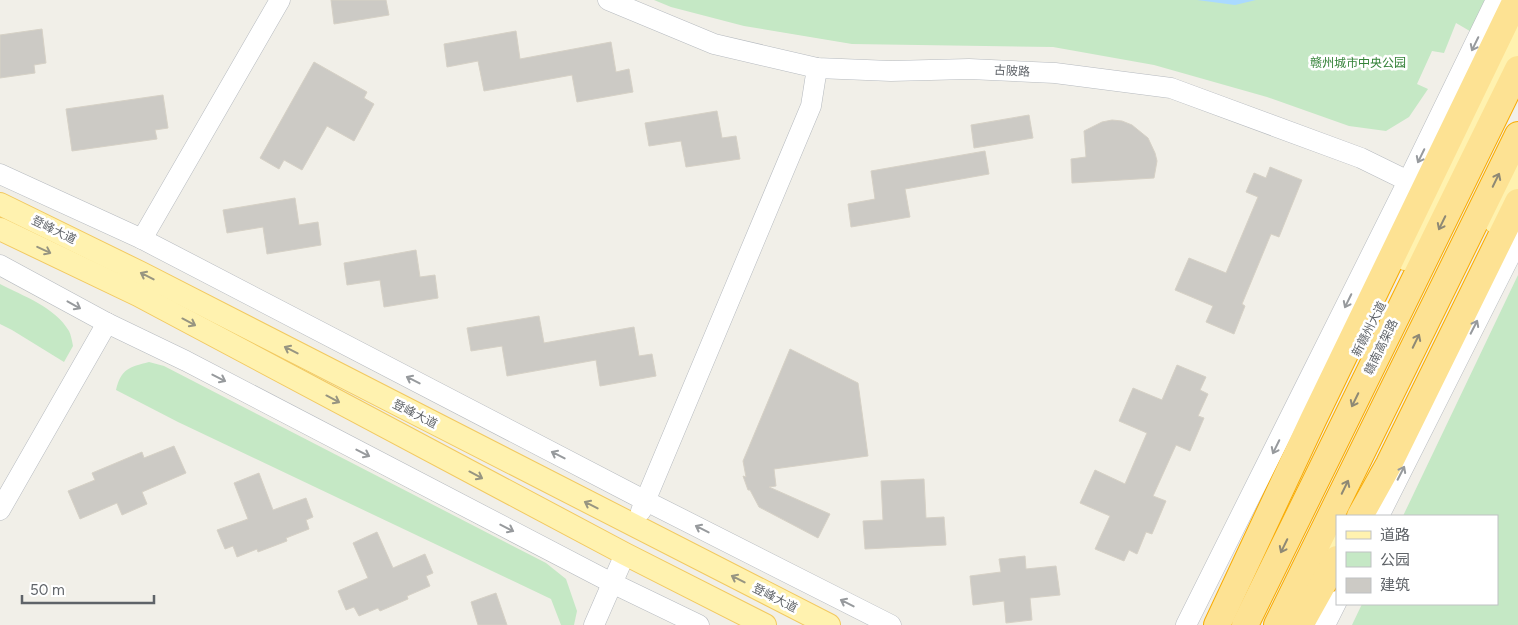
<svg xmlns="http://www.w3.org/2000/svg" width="1518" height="625" font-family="Figtree,'Noto Sans SC',sans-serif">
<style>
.green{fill:#c5e8c5}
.water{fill:#aadaff}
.building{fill:#cccac5;stroke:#d6d1c6}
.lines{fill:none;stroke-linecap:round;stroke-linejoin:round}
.secondary-casing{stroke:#b6babf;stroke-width:21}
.primary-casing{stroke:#f2c960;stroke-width:24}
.highway-casing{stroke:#f9ab00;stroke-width:28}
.secondary{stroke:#fff;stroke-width:20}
.primary{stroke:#fff2af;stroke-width:22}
.highway{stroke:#fde293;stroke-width:26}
.oneway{stroke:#979a9d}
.oneway2{stroke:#8e8975}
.oneway3{stroke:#979581}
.labels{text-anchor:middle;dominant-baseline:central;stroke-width:5;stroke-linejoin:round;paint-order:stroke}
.park-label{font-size:12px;fill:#348238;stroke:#fff}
.street-label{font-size:12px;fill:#5f6368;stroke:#fff}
</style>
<rect width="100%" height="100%" fill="#f1efe8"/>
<g class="green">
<polygon points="654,0 1518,0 1518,59 1456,23 1444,53 1432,51 1417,84 1428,89 1409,117 1386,131 1349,126 1267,97 1154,65 1053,47 852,44 744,26 671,7"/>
<polygon points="1518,275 1518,625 1352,625 1362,604 1497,604 1497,516 1403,516"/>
<path d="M0,284C23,296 55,307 69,331C71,335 72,341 73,346L64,362L12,330L0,324Z"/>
<path d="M149,362L164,366L546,563L566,579L577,611L574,625H561L551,599L178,422L116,390C121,369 129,367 149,362Z"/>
</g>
<polygon class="water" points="1197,0 1256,0 1235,5"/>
<g class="building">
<polygon points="331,0 386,0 389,15 334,24"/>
<polygon points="42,29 46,63 34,65 35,73 0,78 0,35"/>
<polygon points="516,31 520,59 611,42 616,72 629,69 633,92 577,102 572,75 484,91 478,61 447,67 444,44"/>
<polygon points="314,62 367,92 364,98 374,104 354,141 327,126 302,170 284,160 279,169 260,158"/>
<polygon points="163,95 168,128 155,130 157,139 72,151 66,109"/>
<polygon points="717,111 722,138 736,136 740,159 686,167 681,141 649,146 645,123"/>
<polygon points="1029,115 1033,138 974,148 971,125"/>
<polygon points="1112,120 1122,121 1132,125 1148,138 1155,153 1157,161 1154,178 1072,183 1071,159 1086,157 1084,131 1102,122"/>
<polygon points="985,151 989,174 905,189 910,217 851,227 848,204 875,199 871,171"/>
<polygon points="1270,167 1302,180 1279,237 1271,234 1242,304 1245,306 1234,334 1206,322 1213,306 1175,290 1189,258 1226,273 1258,197 1246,192 1254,173 1266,178"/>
<polygon points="295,198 299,225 318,222 321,245 267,254 263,227 227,233 223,210"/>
<polygon points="416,250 420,277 435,275 438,298 384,307 380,280 347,285 344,263"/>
<polygon points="539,316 544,343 634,327 639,356 652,354 656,376 600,386 596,360 507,376 502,346 471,351 467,328"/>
<polygon points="790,349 858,383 868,456 774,469 776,486 769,487 830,514 818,538 759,507 750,490 748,490 743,476 746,477 743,461"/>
<polygon points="1177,365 1206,377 1200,390 1208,394 1198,416 1204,418 1190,451 1176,445 1153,496 1166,501 1152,534 1146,532 1137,554 1129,550 1124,561 1095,549 1110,516 1080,503 1095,470 1125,484 1147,433 1119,421 1133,388 1162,400"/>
<polygon points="174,446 186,473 142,492 147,504 122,515 117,503 80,519 68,491 95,480 92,473 142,452 144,458"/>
<polygon points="259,473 273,510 306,498 313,517 306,520 309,529 286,538 287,541 258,552 257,549 237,557 233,546 225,549 217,530 248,519 234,483"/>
<polygon points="924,479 926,518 944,517 946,545 865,549 863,521 883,520 881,481"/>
<polygon points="377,532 393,568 425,554 433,573 426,576 430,586 407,596 408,599 380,611 378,608 359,616 354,607 346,610 338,591 368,578 353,543"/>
<polygon points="1025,556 1026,569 1056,566 1060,595 1030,598 1032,620 1006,623 1004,601 973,605 970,576 1001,572 999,559"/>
<polygon points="496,593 507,625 478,625 471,602"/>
</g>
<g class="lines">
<g class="secondary-casing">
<g id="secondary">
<polyline points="608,0 714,44 817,68 891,71 969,69 1055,73 1171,88 1361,158 1408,181"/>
<polyline points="0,174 142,239 646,501 891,625"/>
<polyline points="142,239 280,0"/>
<polyline points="0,265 107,323 186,361 612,583 699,625"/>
<polyline points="0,510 107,323"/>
<polyline points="641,511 811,106 817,68"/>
<polyline points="1379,516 1518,240"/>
<polyline points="594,625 625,554"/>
<polyline points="1186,625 1408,181 1496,0"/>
<polyline points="1325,625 1337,601"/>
</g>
</g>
<g class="primary-casing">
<g id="primary">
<polyline points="0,204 141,273 829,625"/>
<polyline points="1495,222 1518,174"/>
<polyline points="0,229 138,295 625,554 765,625"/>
<polyline points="1405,259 1518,32"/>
<polyline points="1320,575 1337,542"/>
</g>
</g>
<g class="highway-casing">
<g id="highway">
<polyline points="1360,516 1389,464 1518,202"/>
<polyline points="1217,625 1313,420 1516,0"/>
<polyline points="1245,625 1518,69"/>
<polyline points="1277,625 1518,135"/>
<polyline points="1300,625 1337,559"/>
</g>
</g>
<use href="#secondary" class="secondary"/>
<use href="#primary" class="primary"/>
<use href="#highway" class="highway"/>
</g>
<defs><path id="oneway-shaft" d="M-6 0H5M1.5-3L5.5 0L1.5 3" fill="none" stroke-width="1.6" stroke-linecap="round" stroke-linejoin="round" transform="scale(1.25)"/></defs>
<g class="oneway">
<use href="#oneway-shaft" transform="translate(1475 44) rotate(116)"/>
<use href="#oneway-shaft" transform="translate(1421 156) rotate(116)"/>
<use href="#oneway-shaft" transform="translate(1348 301) rotate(116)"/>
<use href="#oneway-shaft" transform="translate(74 305) rotate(29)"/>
<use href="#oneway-shaft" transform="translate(1474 327) rotate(-63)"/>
<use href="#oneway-shaft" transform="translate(219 378) rotate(27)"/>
<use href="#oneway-shaft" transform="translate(413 380) rotate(-153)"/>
<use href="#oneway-shaft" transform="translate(1276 447) rotate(116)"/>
<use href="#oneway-shaft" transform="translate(363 453) rotate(27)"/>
<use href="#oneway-shaft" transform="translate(558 455) rotate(-153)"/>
<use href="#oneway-shaft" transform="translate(1401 473) rotate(-63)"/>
<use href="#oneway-shaft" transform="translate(507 528) rotate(27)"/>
<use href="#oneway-shaft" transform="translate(702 529) rotate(-153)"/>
<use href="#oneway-shaft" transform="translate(847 603) rotate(-153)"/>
</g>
<g class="oneway2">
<use href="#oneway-shaft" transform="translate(1496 180) rotate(-64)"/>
<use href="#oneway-shaft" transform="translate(1442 223) rotate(116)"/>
<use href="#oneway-shaft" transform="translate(1416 341) rotate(-64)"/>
<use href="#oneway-shaft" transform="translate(1355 400) rotate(116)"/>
<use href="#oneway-shaft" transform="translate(1345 487) rotate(-64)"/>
<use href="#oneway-shaft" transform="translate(1284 546) rotate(116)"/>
</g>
<g class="oneway3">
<use href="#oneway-shaft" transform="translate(44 250) rotate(25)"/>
<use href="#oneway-shaft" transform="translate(147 276) rotate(-153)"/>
<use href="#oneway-shaft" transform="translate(189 322) rotate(28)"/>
<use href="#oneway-shaft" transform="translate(291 350) rotate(-153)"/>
<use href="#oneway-shaft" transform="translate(333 399) rotate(28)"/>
<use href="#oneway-shaft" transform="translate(476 475) rotate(28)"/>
<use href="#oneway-shaft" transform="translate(591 505) rotate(-153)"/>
<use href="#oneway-shaft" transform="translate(738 579) rotate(-153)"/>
</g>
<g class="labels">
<g class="park-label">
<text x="1358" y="63">赣州城市中央公园</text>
</g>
<g class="street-label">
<text transform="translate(1012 71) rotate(3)">古陂路</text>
<text transform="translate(54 230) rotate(26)">登峰大道</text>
<text transform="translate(1369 329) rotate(-63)">新赣州大道</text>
<text transform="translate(1381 347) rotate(-64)">赣南高架路</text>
<text transform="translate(415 414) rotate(27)">登峰大道</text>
<text transform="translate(775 598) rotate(27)">登峰大道</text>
</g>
</g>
<rect x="1336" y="515" width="162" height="90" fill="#ffffff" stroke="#bfc1c3"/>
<rect x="1346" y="531" width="25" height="8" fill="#fff2af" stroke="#bfc1c3"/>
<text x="1380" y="540" font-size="15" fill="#5f6368">道路</text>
<rect x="1346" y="552" width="25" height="15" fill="#c5e8c5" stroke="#bfc1c3"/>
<text x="1380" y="565" font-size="15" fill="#5f6368">公园</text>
<rect x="1346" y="578" width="25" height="15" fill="#cccac5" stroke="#bfc1c3"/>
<text x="1380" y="590" font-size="15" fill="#5f6368">建筑</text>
<path d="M22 595v8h132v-8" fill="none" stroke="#5f6368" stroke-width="2.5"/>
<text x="30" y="595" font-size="15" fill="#5f6368" stroke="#ffffff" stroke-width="4" paint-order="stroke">50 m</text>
</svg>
